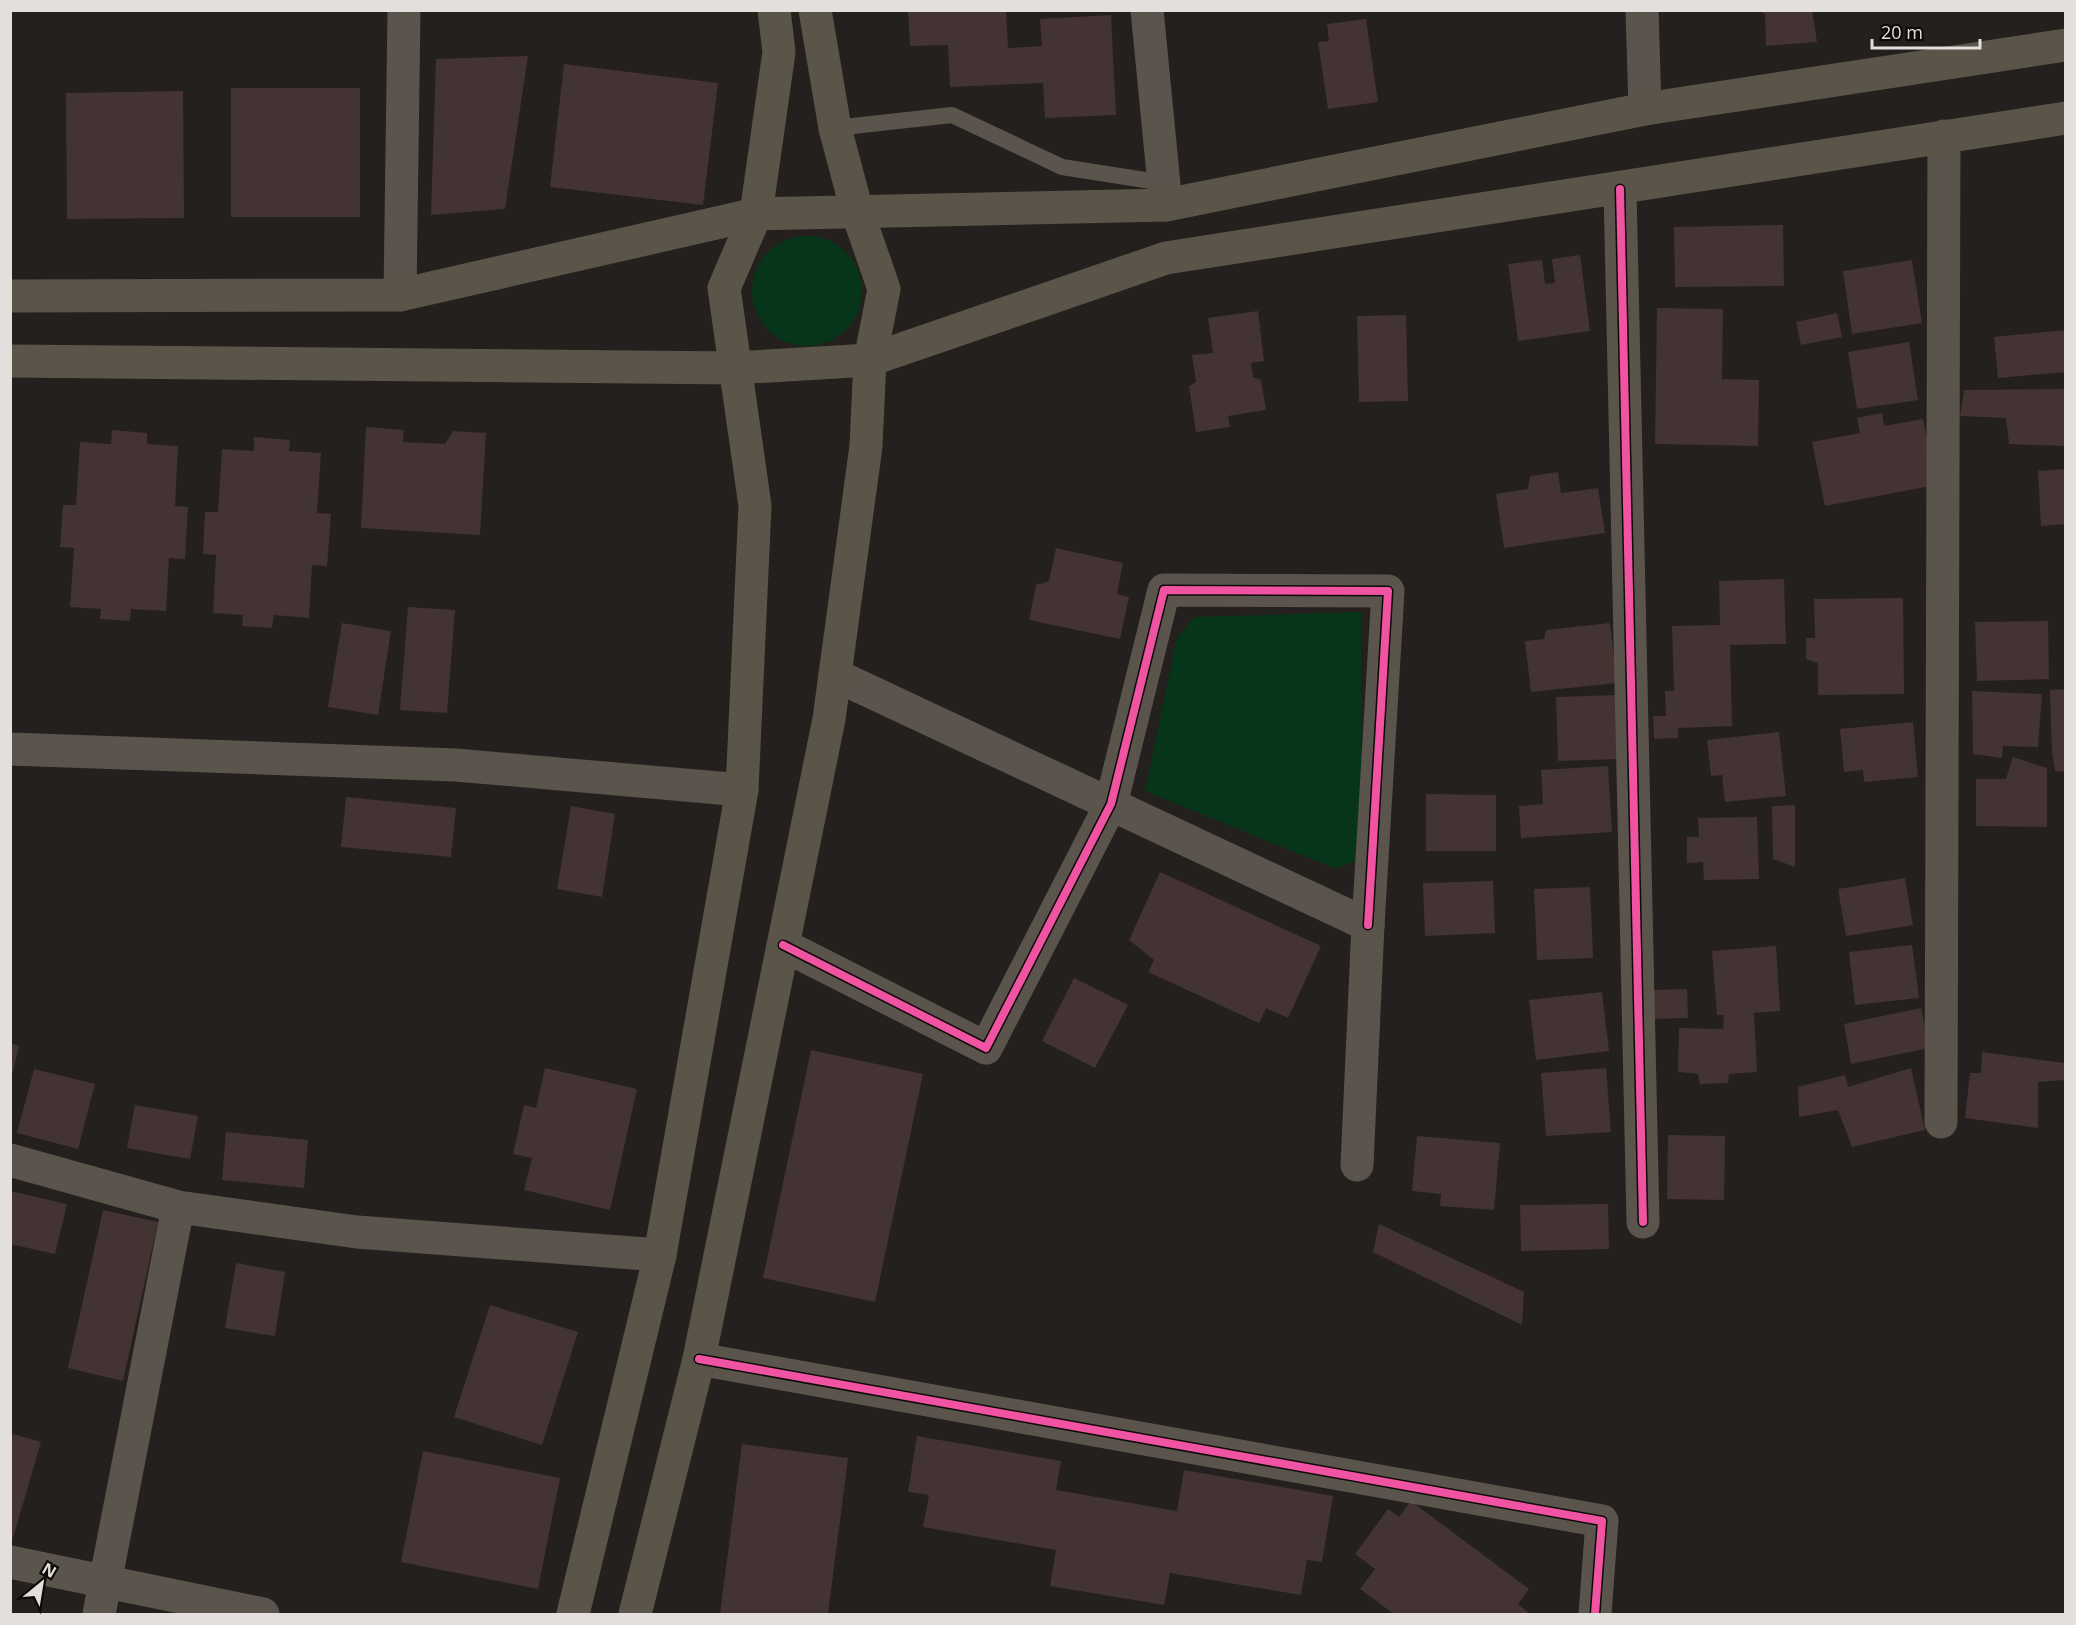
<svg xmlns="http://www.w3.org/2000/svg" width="2076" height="1625" font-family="'Open Sans',sans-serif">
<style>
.green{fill:#063519}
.building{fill:#433333}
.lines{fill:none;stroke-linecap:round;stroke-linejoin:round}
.lane{stroke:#5a544c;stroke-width:16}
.street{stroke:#5a544c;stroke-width:33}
.secondary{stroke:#5b5449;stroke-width:33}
.cycleway-casing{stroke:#0d0a08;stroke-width:11}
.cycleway{stroke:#f153a3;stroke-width:8}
</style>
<rect width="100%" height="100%" fill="#23201e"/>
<g class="green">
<circle cx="807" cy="291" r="55"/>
<polygon points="1361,612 1362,860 1334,868 1145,791 1177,638 1195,617"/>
</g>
<g class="building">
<polygon points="908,10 1006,10 1008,48 1042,46 1040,19 1111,15 1116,115 1045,118 1043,83 950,87 948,45 910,46"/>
<polygon points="1755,10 1812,10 1817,42 1766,46 1765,14"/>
<polygon points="1366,19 1378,102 1328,109 1318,42 1329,41 1327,24"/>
<polygon points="528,56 505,209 431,215 436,59"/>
<polygon points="564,64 718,83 703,205 550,187"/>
<rect x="231" y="88" width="129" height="129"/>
<polygon points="183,91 184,218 67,219 66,93"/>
<polygon points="1783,225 1784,286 1675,287 1674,227"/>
<polygon points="1580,255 1590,331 1518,341 1508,264 1542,260 1545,284 1555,283 1552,259"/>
<polygon points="1912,260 1922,323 1852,334 1843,271"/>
<polygon points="1657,308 1723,309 1722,379 1759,380 1758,446 1655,444"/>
<polygon points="1258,311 1264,361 1251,363 1253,377 1261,380 1266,410 1228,416 1230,427 1196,432 1189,386 1196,382 1192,355 1213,353 1208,318"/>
<polygon points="1837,313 1842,337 1801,345 1796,322"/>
<polygon points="1406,315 1408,401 1359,402 1357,316"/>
<polygon points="2066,330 2066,372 1998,378 1994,337"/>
<polygon points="1909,342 1918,400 1857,409 1848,352"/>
<polygon points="2066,389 2066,446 2009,444 2006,418 1960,416 1964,390"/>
<polygon points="1882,413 1884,426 1923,419 1936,485 1825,506 1812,442 1860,433 1857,418"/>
<polygon points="366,427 404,430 403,442 445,444 453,431 486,433 480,535 361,528"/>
<polygon points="112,430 147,433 147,444 178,446 175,506 188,507 185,559 169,558 166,611 131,609 130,621 100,619 101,609 70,607 74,548 60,547 63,505 76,505 80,442 111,444"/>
<polygon points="254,437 290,440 289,451 321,453 317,513 331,514 327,566 312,565 309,618 274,615 272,628 242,626 243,615 213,613 216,555 203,554 205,512 218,512 222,449 254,451"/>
<polygon points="2066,469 2066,524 2041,526 2038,471"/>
<polygon points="1558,472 1561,493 1598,488 1605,533 1504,548 1496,494 1528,489 1530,476"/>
<polygon points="1056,548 1123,563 1117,594 1129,597 1120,639 1029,620 1036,585 1049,581"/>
<polygon points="1784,579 1786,644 1730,645 1732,726 1678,728 1678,738 1654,739 1653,716 1666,716 1665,691 1674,691 1672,626 1720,625 1719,581"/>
<polygon points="1903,598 1904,694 1818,695 1818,663 1806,659 1806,638 1815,638 1814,599"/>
<polygon points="408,607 455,610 447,713 400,710"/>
<polygon points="2048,621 2049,679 1977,681 1975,622"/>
<polygon points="342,623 391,631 378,715 328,707"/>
<polygon points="1610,623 1617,683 1531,692 1525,641 1544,639 1546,630"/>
<polygon points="2066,689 2066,772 2055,771 2052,753 2050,690"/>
<polygon points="1972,691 2042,694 2038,747 2003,746 2002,758 1973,754"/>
<polygon points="1616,695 1619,759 1558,761 1556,697"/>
<polygon points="1913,722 1918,777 1864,782 1863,770 1844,772 1840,729"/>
<polygon points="1779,732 1786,796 1725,802 1722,775 1711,776 1707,740"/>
<polygon points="2013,757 2047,768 2047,827 1976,826 1976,779 2006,779"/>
<polygon points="1608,766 1612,832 1521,838 1519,806 1543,804 1541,770"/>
<polygon points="1426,794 1496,795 1496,851 1426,851"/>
<polygon points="346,797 456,808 451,857 341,847"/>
<polygon points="1795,805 1795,867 1773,859 1772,806"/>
<polygon points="571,806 615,814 602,897 557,889"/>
<polygon points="1757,817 1759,879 1704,880 1703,862 1687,863 1687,837 1699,837 1698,818"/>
<polygon points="1160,872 1321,946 1288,1018 1266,1008 1259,1023 1148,972 1154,960 1129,940"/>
<polygon points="1905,878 1913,925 1846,936 1838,889"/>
<polygon points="1493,881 1495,933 1425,936 1423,883"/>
<polygon points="1590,887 1593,958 1537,960 1534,889"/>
<polygon points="1912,945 1919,998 1855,1005 1849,952"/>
<polygon points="1776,946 1780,1011 1754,1013 1757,1072 1729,1074 1728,1083 1700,1084 1698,1074 1678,1072 1679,1028 1723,1029 1724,1015 1717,1015 1712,951"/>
<polygon points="1074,978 1128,1005 1095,1068 1042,1041"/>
<polygon points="1687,989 1688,1018 1652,1019 1651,990"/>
<polygon points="1602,992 1609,1051 1536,1060 1529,1000"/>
<polygon points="1921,1008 1929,1048 1851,1064 1844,1024"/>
<polygon points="10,1043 19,1046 11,1079 10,1079"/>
<polygon points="811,1050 923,1074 875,1302 763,1278"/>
<polygon points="1982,1052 2064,1063 2064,1080 2038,1082 2038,1128 1965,1118 1970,1073 1981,1073"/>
<polygon points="545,1068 637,1089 610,1210 524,1190 532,1158 513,1154 524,1105 536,1108"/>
<polygon points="1606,1068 1611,1132 1546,1136 1541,1073"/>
<polygon points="1911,1068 1925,1130 1852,1147 1838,1110 1799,1117 1798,1087 1845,1075 1848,1087"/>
<polygon points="34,1069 95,1084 78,1149 17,1133"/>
<polygon points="135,1105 198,1116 190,1159 127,1148"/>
<polygon points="226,1132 308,1140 304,1188 222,1180"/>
<polygon points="1668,1135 1725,1136 1724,1200 1667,1199"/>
<polygon points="1417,1136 1500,1143 1494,1210 1440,1206 1441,1194 1412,1191"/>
<polygon points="10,1191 67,1204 55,1254 10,1244"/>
<polygon points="1608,1204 1609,1249 1521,1251 1520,1205"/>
<polygon points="103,1210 158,1222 123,1381 68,1368"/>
<polygon points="1379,1224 1524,1292 1522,1325 1373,1252"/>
<polygon points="236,1263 285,1272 275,1336 225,1328"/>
<polygon points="490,1305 578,1332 542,1445 454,1417"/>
<polygon points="10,1433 41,1442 13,1538 10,1537"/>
<polygon points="917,1436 1061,1461 1056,1490 1177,1511 1184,1470 1333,1496 1322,1562 1307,1560 1301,1595 1170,1573 1164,1605 1050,1586 1056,1550 923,1527 929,1495 908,1492"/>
<polygon points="742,1444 848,1458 828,1614 720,1614"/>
<polygon points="423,1451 560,1478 538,1589 401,1562"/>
<polygon points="1411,1501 1529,1589 1518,1604 1528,1612 1526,1614 1394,1614 1360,1589 1375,1569 1355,1554 1388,1509 1399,1517"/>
</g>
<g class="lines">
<polyline class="lane" points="835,128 952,115 1062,167 1164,183"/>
<g class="street">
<polyline points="1147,10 1166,205"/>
<polyline points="1642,10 1645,109"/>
<polyline points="1620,189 1643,1222"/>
<polyline points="400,295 404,10"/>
<polyline points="835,675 1368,925 1357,1165"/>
<polyline points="10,749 456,765 742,790"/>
<polyline points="783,945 986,1048 1111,804 1164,590 1388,591 1368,925"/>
<polyline points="1941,1122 1944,136"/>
<polyline points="10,1160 178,1207 357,1232 660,1255"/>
<polyline points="699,1359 1602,1521 1595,1614"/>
<polyline points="10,1562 263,1614"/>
<polyline points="99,1614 178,1207"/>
</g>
<g class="secondary">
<polyline points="10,296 400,295 756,214 1166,205 1645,109 2066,45"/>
<polyline points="10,361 735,368 870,360 1166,258 2066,118"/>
<polyline points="573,1614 660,1255 742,790 755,506 724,288 756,214 779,52 774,10"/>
<polyline points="635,1614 699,1359 829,719 866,446 870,360 884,289 857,211 835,128 815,10"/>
</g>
<g class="cycleway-casing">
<g id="cycleway">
<polyline points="1620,189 1643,1222"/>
<polyline points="783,945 986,1048 1111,804 1164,590 1388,591 1368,925"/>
<polyline points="699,1359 1602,1521 1595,1614"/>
</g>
</g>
<use href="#cycleway" class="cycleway"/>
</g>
<rect width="2076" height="1625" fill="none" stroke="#e3dfdc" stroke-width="24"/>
<g transform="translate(42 1583) rotate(30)" stroke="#0d0a08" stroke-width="4.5" paint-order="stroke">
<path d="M0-4.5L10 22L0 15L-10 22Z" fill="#e3dfdc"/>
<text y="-9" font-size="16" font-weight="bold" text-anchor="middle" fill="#e3dfdc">N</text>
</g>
<path d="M1872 39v9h108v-9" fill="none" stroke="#e3dfdc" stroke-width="3"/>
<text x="1881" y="39" font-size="18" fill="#e3dfdc" stroke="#0d0a08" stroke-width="4.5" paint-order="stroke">20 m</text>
</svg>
